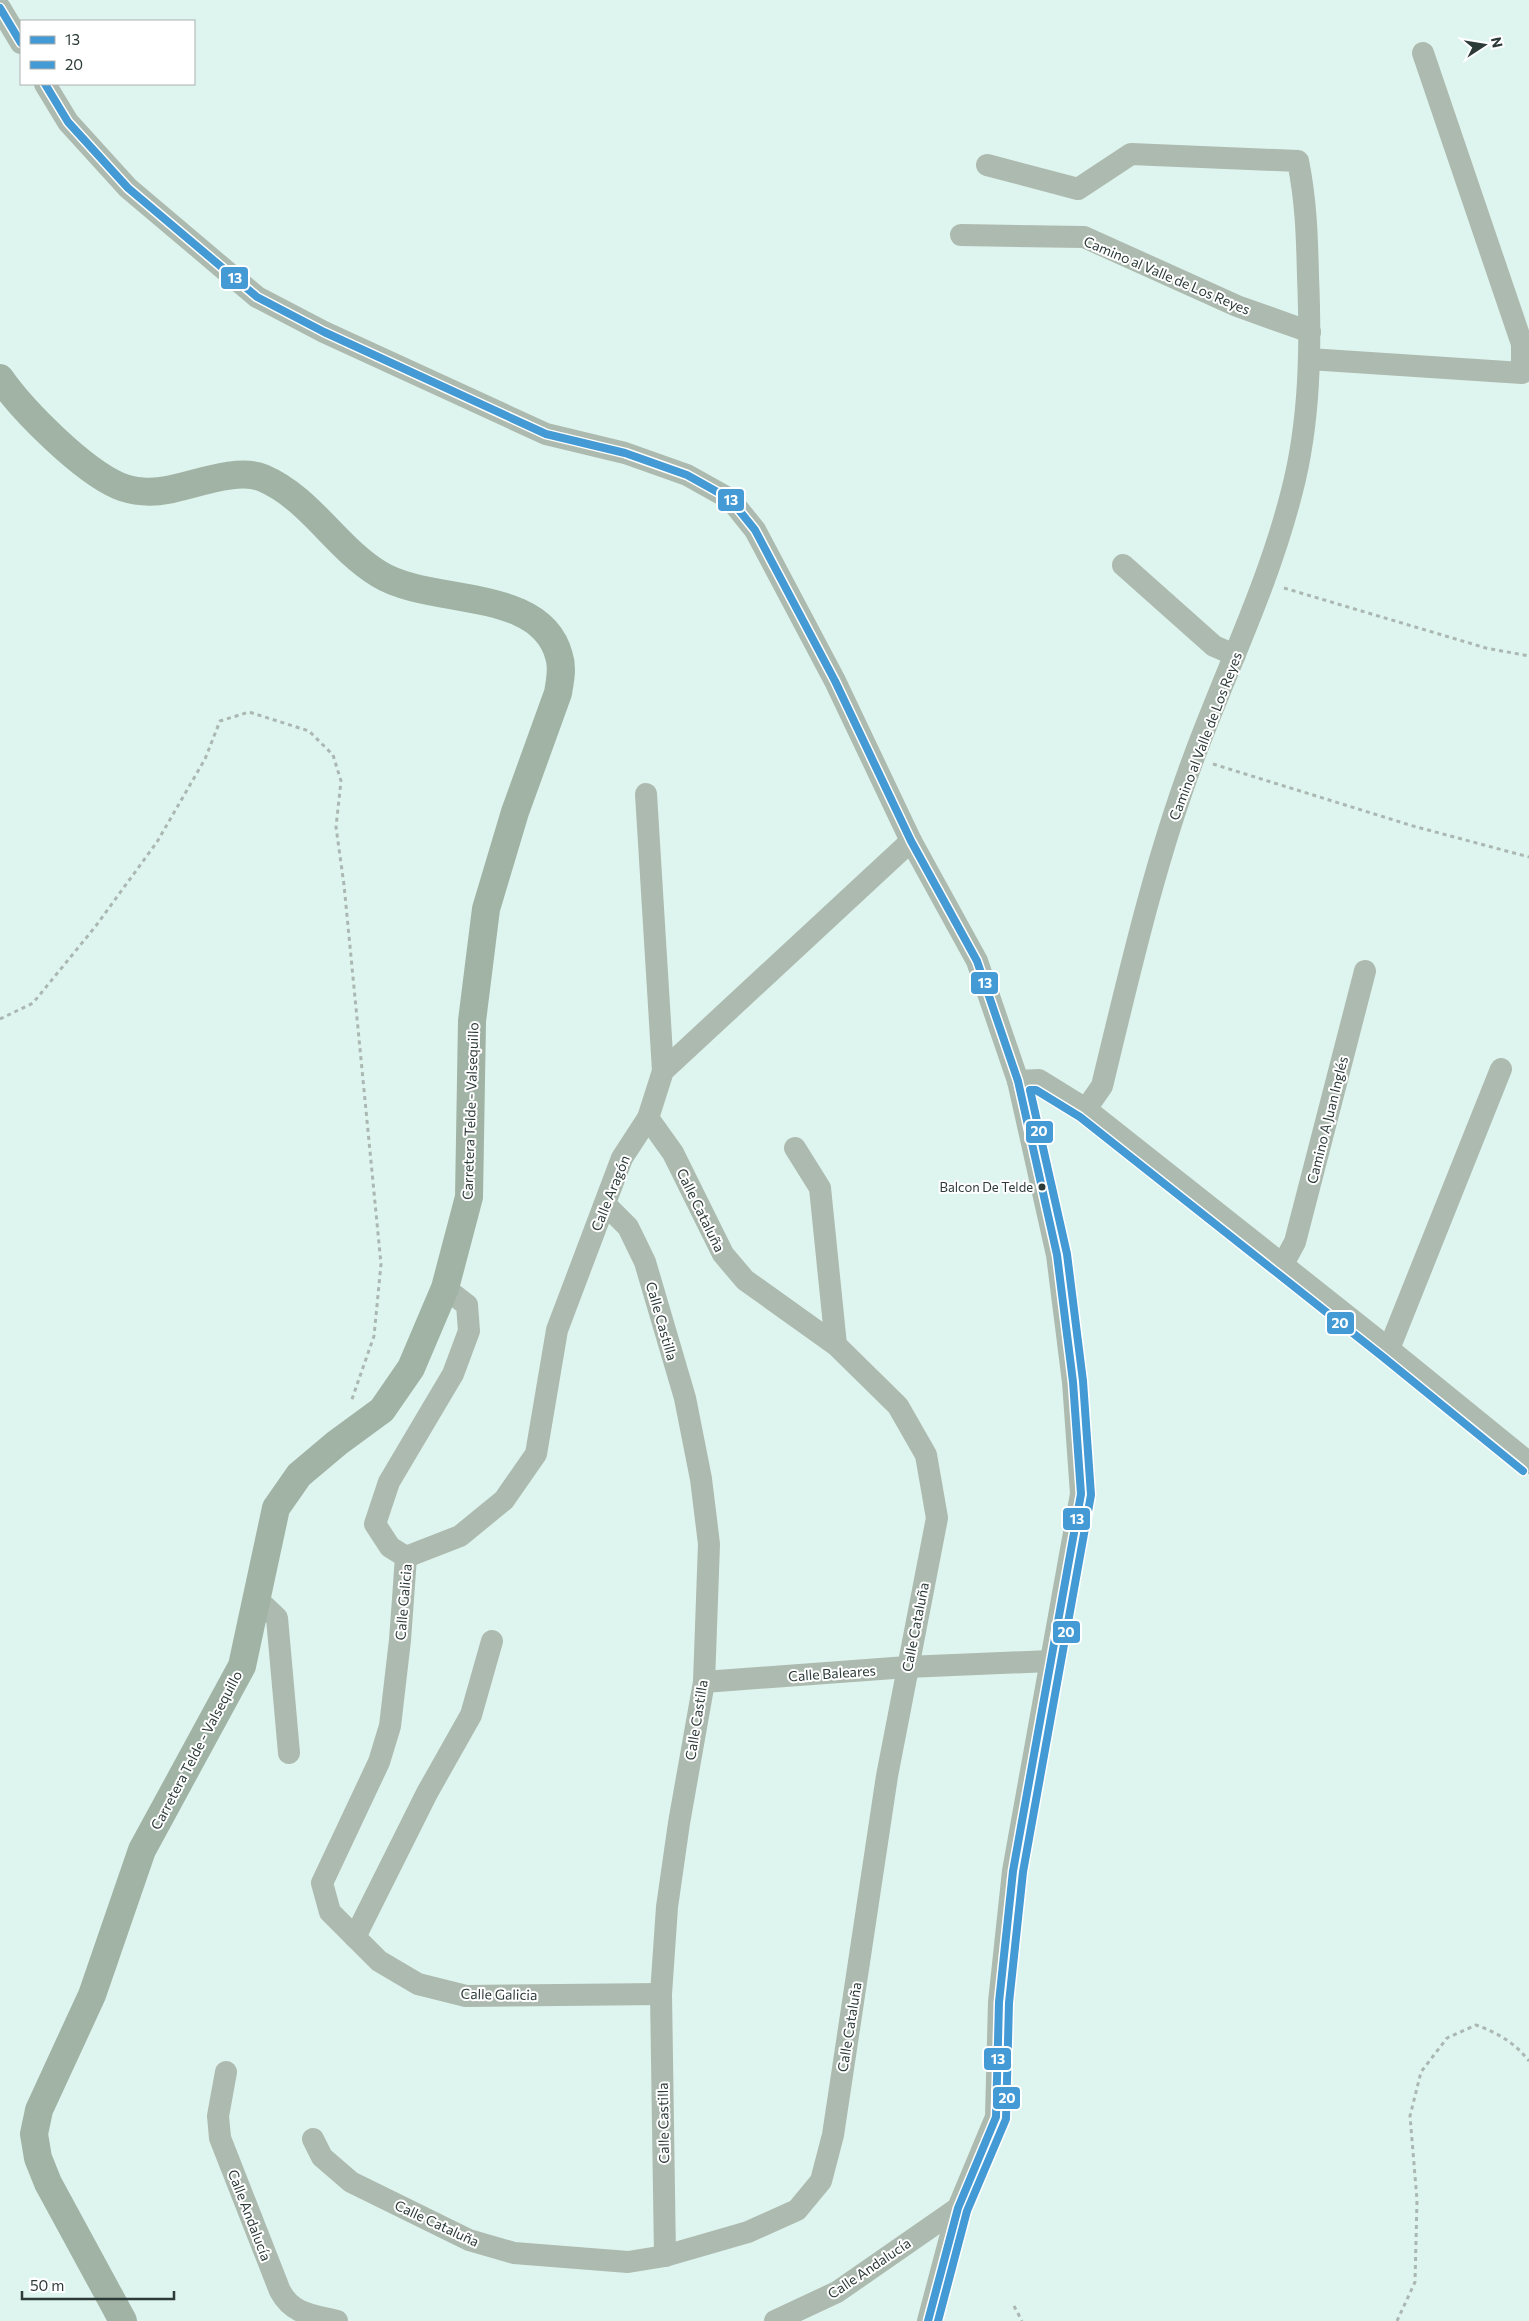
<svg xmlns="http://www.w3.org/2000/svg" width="1529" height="2321" font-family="Commissioner,sans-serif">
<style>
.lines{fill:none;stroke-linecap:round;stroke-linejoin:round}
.path{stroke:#abb8b1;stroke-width:3;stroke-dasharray:4 4;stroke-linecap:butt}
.minor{stroke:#adbaaf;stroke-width:22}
.major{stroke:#a0b3a5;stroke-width:28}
.bus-1-casing{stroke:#fff;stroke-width:11}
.bus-2-casing{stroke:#fff;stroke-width:11}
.bus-1{stroke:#449ad5;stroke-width:8}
.bus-2{stroke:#449ad5;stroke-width:8}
.bus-dot{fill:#2c3b38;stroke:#fff;stroke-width:2}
.labels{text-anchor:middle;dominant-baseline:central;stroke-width:4;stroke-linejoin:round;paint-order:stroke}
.bus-label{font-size:13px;fill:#2c3b38;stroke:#fff;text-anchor:end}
.street-label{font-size:14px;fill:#2c3b38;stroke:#fff}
.line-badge{stroke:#fff;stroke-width:2}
.badge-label{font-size:14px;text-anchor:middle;font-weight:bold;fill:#fff}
</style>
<rect width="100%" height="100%" fill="#def4ee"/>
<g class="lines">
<g class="path">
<polyline points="1284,588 1486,648 1529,656"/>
<polyline points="1213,764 1413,826 1529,857"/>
<polyline points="0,1019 33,1003 95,927 157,842 205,759 220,721 249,712 309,731 333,755 341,781 336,827 344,885 381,1264 374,1336 351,1402"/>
<polyline points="1014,2306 1022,2321"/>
<path d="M1397,2321L1415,2282L1417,2200L1410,2116L1421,2072L1447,2038L1476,2025C1498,2033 1515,2043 1529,2061"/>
</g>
<g class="minor">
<polyline points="0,8 21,43"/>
<polyline points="45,84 68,122 128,188 257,297 324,332 546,434 625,453 687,475 730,499 755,530 835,681 911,841 977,961 1018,1081 1057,1255 1073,1382 1081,1494 1013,1871 999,2002 996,2117 958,2208 928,2321"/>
<path d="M987,165L1078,189L1131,154L1298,161C1306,201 1307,235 1308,276C1311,347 1310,422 1292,491C1269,583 1227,668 1194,757C1154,864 1129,975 1102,1086L1086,1109"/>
<polyline points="961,235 1084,237 1237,306 1310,332"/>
<polyline points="1309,359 1522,373 1522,344 1423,53"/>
<polyline points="1123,565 1214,646 1235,655"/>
<polyline points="646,794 663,1071"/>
<polyline points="1018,1081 1039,1080 1086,1109 1389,1349 1529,1463"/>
<polyline points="795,1148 820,1188 836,1345"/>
<polyline points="605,1204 628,1227 645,1262 685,1398 701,1479 709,1544 704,1682 679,1823 667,1907 661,1994 665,2256"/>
<polyline points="1282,1266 1295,1242 1365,971"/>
<polyline points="1389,1349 1501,1069"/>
<polyline points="406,1557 460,1536 504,1500 536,1454 557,1330 622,1158 648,1118 663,1071 911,841"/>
<polyline points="406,1557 400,1640 390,1726 379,1762 322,1883 330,1912 379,1961 418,1984 466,1996 661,1994"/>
<polyline points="406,1557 390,1547 375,1524 389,1482 453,1374 469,1331 467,1305 445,1288"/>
<polyline points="257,1599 277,1618 289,1753"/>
<polyline points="704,1682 907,1667 1050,1661"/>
<polyline points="355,1937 427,1793 471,1715 492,1641"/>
<path d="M226,2072L218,2116L220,2138L280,2291C293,2315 313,2315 337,2321"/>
<polyline points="313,2139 322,2157 351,2182 469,2240 514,2253 628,2262 665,2256 748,2232 797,2210 821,2181 833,2135 887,1776 937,1518 926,1455 898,1406 836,1345 745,1280 723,1254 673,1153 648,1118"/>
<polyline points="775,2321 837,2292 958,2208"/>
</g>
<path class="major" d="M0,378C23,411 82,470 119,486C133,492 152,493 167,490C194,485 238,467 263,478C310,498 336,548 379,574C430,606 541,586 559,656C563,668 560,681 558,693L515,812L486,909L472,1021L469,1197L445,1288L411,1368L382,1410L337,1443L299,1475L276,1508L242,1666L142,1850L92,1995L39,2110L34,2134L38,2158L48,2183L123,2321"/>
<g class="bus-1-casing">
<g id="bus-1">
<polyline points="0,8 21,43"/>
<polyline points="45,84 68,122 128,188 257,297 324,332 546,434 625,453 687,475 730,499 755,530 835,681 911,841 977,961 1018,1081 1057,1255 1073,1382 1081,1494 1013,1871 999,2002 996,2117 958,2208 928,2321"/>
</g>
</g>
<g class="bus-2-casing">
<polyline id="bus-2" points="938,2321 967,2211 1006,2119 1009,2003 1023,1872 1091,1495 1083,1381 1067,1254 1030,1090 1036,1090 1080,1117 1383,1357 1523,1471"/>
</g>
<use href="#bus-1" class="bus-1"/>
<use href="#bus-2" class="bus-2"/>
</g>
<circle class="bus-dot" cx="1042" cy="1187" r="4.5"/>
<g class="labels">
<g class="bus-label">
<text x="1033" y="1187">Balcon De Telde</text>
</g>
<g class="street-label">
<text transform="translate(1167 275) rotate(23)">Camino al Valle de Los Reyes</text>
<text transform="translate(1205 736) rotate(-69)">Camino al Valle de Los Reyes</text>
<text transform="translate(470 1111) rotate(-88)">Carretera Telde - Valsequillo</text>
<text transform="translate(1327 1120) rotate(-76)">Camino A Juan Inglés</text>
<text transform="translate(610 1193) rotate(-68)">Calle Aragón</text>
<text transform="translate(701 1210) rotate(64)">Calle Cataluña</text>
<text transform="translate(662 1321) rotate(74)">Calle Castilla</text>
<text transform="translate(403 1602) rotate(-85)">Calle Galicia</text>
<text transform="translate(915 1627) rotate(-79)">Calle Cataluña</text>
<text transform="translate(832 1673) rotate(-4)">Calle Baleares</text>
<text transform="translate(696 1720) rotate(-81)">Calle Castilla</text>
<text transform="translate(196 1750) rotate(-62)">Carretera Telde - Valsequillo</text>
<text transform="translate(499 1994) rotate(1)">Calle Galicia</text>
<text transform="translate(849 2027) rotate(-81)">Calle Cataluña</text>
<text transform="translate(663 2123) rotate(-91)">Calle Castilla</text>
<text transform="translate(250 2215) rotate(69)">Calle Andalucía</text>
<text transform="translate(437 2223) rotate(25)">Calle Cataluña</text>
<text transform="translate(869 2268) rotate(-34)">Calle Andalucía</text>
</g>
</g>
<g class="line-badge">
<rect x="220" y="266" width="29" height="24" rx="5" fill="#449ad5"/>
<rect x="717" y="488" width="28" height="24" rx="5" fill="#449ad5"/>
<rect x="970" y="971" width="29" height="24" rx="5" fill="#449ad5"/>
<rect x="1025" y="1120" width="29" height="24" rx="5" fill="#449ad5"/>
<rect x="1326" y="1311" width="29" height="24" rx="5" fill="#449ad5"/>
<rect x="1062" y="1507" width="29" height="24" rx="5" fill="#449ad5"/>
<rect x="1052" y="1620" width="29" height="24" rx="5" fill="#449ad5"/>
<rect x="983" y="2047" width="29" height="24" rx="5" fill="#449ad5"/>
<rect x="992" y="2086" width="29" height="24" rx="5" fill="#449ad5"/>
</g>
<g class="badge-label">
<text x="235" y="283">13</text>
<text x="731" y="505">13</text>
<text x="985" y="988">13</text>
<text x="1039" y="1136">20</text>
<text x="1340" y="1328">20</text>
<text x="1077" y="1524">13</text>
<text x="1066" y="1637">20</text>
<text x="998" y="2064">13</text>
<text x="1007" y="2103">20</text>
</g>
<rect x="20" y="20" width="175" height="65" fill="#ffffff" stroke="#abb1af"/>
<rect x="30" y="36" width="25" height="8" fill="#449ad5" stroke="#abb1af"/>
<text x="65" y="45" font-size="15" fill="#2c3b38">13</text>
<rect x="30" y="61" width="25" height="8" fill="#449ad5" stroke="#abb1af"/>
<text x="65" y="70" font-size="15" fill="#2c3b38">20</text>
<g transform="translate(1484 45) rotate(78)" stroke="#ffffff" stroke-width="4" paint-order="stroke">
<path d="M0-4L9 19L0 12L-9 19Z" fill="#2c3b38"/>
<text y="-8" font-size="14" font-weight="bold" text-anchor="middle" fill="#2c3b38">N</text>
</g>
<path d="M22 2291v8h152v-8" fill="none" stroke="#2c3b38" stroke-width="2.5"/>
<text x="30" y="2291" font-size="15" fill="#2c3b38" stroke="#ffffff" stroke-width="4" paint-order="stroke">50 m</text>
</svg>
